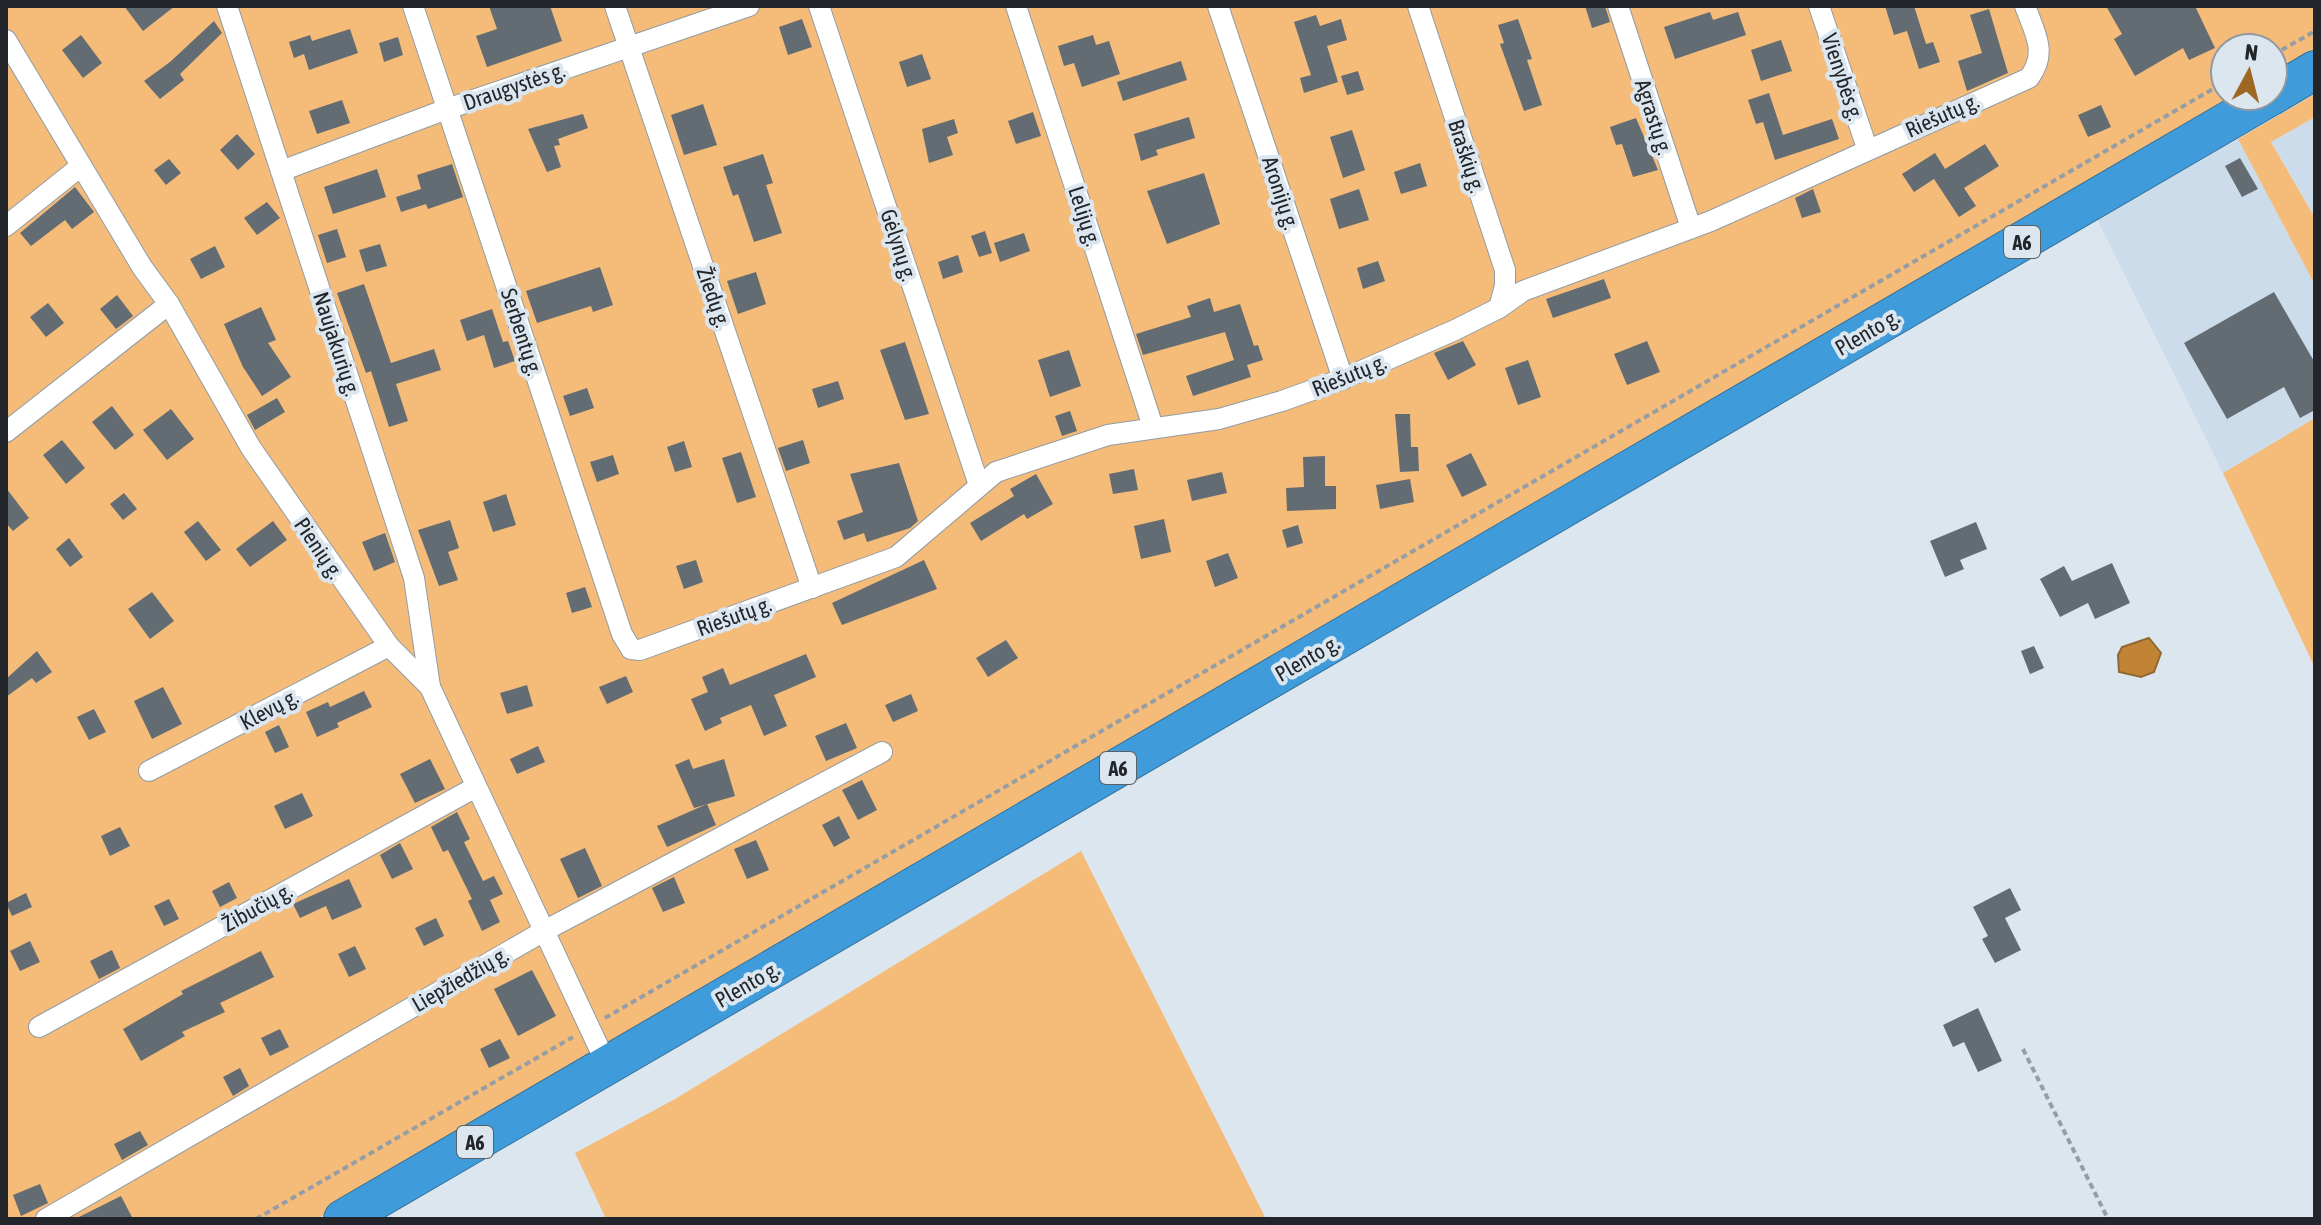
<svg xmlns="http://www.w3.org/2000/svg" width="2321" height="1225" font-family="'Asap Condensed',sans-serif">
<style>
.built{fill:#ccdcea}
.green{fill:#f5bb78}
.water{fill:#c18436;stroke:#916832;stroke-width:2}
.building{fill:#636c73}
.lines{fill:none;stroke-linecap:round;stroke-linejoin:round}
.street-casing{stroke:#929ca4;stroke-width:22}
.highway-casing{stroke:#35729b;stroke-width:40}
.path{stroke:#969ea5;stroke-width:4;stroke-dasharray:6 4;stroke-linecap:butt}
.street{stroke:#fff;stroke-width:20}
.highway{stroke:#3f9bd9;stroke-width:38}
.labels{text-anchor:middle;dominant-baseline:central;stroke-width:8;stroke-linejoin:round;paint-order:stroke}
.shield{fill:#dce6ef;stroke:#5a5f64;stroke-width:2}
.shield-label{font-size:20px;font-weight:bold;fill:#222529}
.street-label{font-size:22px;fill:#222529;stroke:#dce6ef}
</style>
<rect width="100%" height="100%" fill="#dce6ef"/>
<g class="built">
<polygon points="2315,117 2315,218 2271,141"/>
<polygon points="2238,139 2315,285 2315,418 2223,473 2097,219"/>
</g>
<g class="green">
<polygon points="6,6 2315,6 2315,55 2273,79 2273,48 2225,48 2225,96 2243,96 599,1050 317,1219 6,1219"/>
<polygon points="2315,94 2315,117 2271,142 2315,218 2315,285 2238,139"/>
<polygon points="2315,418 2315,668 2223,473"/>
<polygon points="1081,851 1266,1219 606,1219 575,1153 675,1099"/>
</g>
<polygon class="water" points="2149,638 2161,653 2154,672 2141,677 2119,672 2118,655 2122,647"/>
<g class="building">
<polygon points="124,6 175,6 143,31"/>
<polygon points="489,6 550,6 562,41 487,67 476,36 497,29"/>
<polygon points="1585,6 1605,6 1610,22 1592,28"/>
<polygon points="1885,6 1914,6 1926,44 1933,42 1940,62 1919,69 1907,31 1894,35"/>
<polygon points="2106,6 2195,6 2215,48 2189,60 2183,48 2135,76 2114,39 2122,34"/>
<polygon points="1989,9 2008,73 1967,91 1958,61 1982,53 1970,15"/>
<polygon points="1710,12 1713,20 1738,12 1746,35 1675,59 1664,27"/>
<polygon points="1316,15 1320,26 1341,19 1347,40 1327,46 1338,82 1304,93 1300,78 1311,75 1294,22"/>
<polygon points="802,19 812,47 788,55 779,27"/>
<polygon points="1518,19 1532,59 1527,60 1542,105 1524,111 1500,44 1504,43 1498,25"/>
<polygon points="214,21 222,33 180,74 184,80 160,99 144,81 170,62"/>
<polygon points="350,29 358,53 309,70 304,54 294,58 289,42 310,35 312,41"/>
<polygon points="81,35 102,63 83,78 62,50"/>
<polygon points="1093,35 1096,45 1109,41 1120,74 1082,87 1074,63 1064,66 1058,46"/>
<polygon points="398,37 403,55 384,62 379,43"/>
<polygon points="1781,40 1792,71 1761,81 1751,50"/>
<polygon points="922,54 931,79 907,87 899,62"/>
<polygon points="1181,61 1187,80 1123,101 1117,82"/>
<polygon points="1358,71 1364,90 1347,95 1341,76"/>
<polygon points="1769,93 1783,135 1832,119 1839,139 1775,160 1763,122 1756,124 1748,100"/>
<polygon points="342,100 350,123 317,134 309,111"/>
<polygon points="703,104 717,145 684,155 671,115"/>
<polygon points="2101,105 2111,127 2088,137 2078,115"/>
<polygon points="1033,112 1041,136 1016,144 1008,121"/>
<polygon points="583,114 588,128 558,139 560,145 554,146 561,167 547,172 528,129"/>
<polygon points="1189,117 1195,138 1156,150 1158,155 1141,161 1134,134"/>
<polygon points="1636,118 1658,170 1633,177 1622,144 1616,145 1610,127"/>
<polygon points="954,119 958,133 947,137 953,155 929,163 922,129"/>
<polygon points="1352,130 1365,170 1343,178 1330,137"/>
<polygon points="237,134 255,154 238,170 220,150"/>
<polygon points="1985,144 1999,166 1964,188 1976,206 1959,217 1934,179 1914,192 1902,174 1935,153 1945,169"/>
<polygon points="763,154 773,183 766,185 782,233 754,242 738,194 733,196 723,167"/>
<polygon points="2240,158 2258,189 2242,197 2225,166"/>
<polygon points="169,159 181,173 166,185 154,170"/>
<polygon points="1420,163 1427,186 1401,194 1394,172"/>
<polygon points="452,164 463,197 428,209 426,204 401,212 396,197 421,189 417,175"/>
<polygon points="377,169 386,197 333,214 324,187"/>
<polygon points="1204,173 1220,224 1167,244 1147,191"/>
<polygon points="75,187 94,212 72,229 65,220 31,246 20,233"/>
<polygon points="1359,189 1369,220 1339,229 1330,199"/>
<polygon points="1813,189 1821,212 1802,218 1795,198"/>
<polygon points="267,202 280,218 257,235 244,218"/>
<polygon points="337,229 346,257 327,263 318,235"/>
<polygon points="985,231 992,253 979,257 971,236"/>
<polygon points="1024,233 1030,251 1000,262 994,243"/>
<polygon points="380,244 387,266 366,272 359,250"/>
<polygon points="215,246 225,267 201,279 190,259"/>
<polygon points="958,255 963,272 943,279 938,262"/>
<polygon points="1378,261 1385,281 1363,289 1357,268"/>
<polygon points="600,267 613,305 593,312 591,306 537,323 526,291"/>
<polygon points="756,272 766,304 738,314 727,281"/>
<polygon points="1604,279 1611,298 1553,318 1546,299"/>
<polygon points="364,284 391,363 434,349 441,370 396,384 408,421 389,427 371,371 366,373 337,293"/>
<polygon points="2274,292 2315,363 2315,410 2300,418 2284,387 2227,419 2184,343"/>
<polygon points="117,295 133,316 116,329 100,309"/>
<polygon points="1210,298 1214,312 1240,304 1254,346 1258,345 1263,360 1247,365 1251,377 1193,396 1186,376 1234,360 1225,332 1143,355 1136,334 1191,317 1187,306"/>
<polygon points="48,303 64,323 46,337 30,317"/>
<polygon points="261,307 276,340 268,343 291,377 262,396 243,367 224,324"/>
<polygon points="492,309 503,342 508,341 515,361 494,368 484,335 467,341 460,320"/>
<polygon points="1463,341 1476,365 1448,380 1434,353"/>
<polygon points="1647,341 1660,372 1627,385 1614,354"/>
<polygon points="905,342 929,414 905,420 880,350"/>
<polygon points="1069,350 1081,386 1050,397 1038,360"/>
<polygon points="1528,360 1541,397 1518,405 1505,368"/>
<polygon points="838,381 844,399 818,408 812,389"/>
<polygon points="587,388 594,408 570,416 563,396"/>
<polygon points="277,398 285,412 255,430 247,415"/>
<polygon points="112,406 134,435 115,450 92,422"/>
<polygon points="171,409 194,439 167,460 143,430"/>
<polygon points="1070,411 1077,431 1062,436 1055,416"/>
<polygon points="1395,414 1410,414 1411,447 1418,447 1419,471 1400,472"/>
<polygon points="62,440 85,468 66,484 43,455"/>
<polygon points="803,440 810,463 786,471 778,448"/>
<polygon points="684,441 692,467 675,472 667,447"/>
<polygon points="741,452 756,497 737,503 722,458"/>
<polygon points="1471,453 1487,485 1462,497 1446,465"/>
<polygon points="613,455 619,474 597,482 590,462"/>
<polygon points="1325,456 1325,486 1336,486 1336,509 1287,511 1286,488 1304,487 1303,457"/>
<polygon points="899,463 918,521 910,528 867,542 864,533 844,540 837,521 863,512 850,474"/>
<polygon points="1134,469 1138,490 1113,494 1109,474"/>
<polygon points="1222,472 1227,493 1192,501 1187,480"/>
<polygon points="1036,474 1053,504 1027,519 1024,514 981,541 970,523 1014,496 1010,489"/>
<polygon points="1410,479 1414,502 1380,509 1376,485"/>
<polygon points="6,488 29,518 13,531 6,523"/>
<polygon points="124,493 137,509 123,520 110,504"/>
<polygon points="506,494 516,525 493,532 483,502"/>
<polygon points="1164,519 1171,552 1141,559 1134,526"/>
<polygon points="450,520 459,548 448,552 458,580 439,586 418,530"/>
<polygon points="198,521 221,550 206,561 184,532"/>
<polygon points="273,521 287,540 250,567 236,549"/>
<polygon points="1976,522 1987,549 1960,560 1964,569 1945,577 1930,541"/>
<polygon points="1298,525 1303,543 1287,548 1282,530"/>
<polygon points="385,533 395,562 374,571 362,542"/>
<polygon points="69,538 83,557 70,567 56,549"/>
<polygon points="1228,553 1238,578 1215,587 1206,561"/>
<polygon points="696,560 703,582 684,589 676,566"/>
<polygon points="924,560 937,589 842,625 832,603"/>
<polygon points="2112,563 2130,603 2095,619 2088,603 2060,617 2040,579 2064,566 2072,581"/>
<polygon points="585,587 592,607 572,613 566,593"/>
<polygon points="152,592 174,621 150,639 128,609"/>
<polygon points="1006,640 1018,658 988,677 976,658"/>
<polygon points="2034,646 2044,668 2030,674 2021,651"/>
<polygon points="37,651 52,672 36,683 32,678 6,697 6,679"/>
<polygon points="806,654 816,677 774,695 787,726 764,736 751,705 720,718 722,723 705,731 691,699 708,692 702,677 723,668 730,685"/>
<polygon points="626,676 633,692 607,704 599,687"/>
<polygon points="527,685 533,706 507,714 500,693"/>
<polygon points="163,687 182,724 152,739 134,701"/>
<polygon points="364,691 372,707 337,723 339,727 317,737 306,712 328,702 330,707"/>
<polygon points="911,694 918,711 893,722 885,705"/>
<polygon points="94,709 106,732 89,740 77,717"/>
<polygon points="846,723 857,748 826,761 815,736"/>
<polygon points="279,725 289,747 275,753 265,732"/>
<polygon points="538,746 545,762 517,774 510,759"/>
<polygon points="430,759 445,789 415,803 400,774"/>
<polygon points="689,759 693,769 724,759 735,796 694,808 675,765"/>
<polygon points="862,780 877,810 858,820 842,790"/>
<polygon points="302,793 313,816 285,829 274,806"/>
<polygon points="707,804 716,825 667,847 657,826"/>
<polygon points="457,812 470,839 464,842 483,881 494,876 503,894 490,900 500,922 482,931 468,901 472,899 448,850 443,852 431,827"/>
<polygon points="839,816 850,838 834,847 822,825"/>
<polygon points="120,827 130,846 110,856 101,836"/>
<polygon points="756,840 769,870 747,879 734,849"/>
<polygon points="400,843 413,869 392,879 380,855"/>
<polygon points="585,848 602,886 578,898 560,859"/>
<polygon points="674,877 685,903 663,912 652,888"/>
<polygon points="349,879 362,907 332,920 326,906 300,918 293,904"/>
<polygon points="229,882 237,898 220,907 212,891"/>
<polygon points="2010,888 2021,910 2005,918 2021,950 1995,963 1982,939 1988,936 1973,907"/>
<polygon points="26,893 32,907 12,916 6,903"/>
<polygon points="169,899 179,919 164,926 154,906"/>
<polygon points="436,918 444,936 424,946 415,928"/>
<polygon points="30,941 40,962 20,971 10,951"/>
<polygon points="355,946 366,969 349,977 338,954"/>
<polygon points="112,950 120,968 99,979 90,961"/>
<polygon points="261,951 274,977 220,1003 225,1012 182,1032 185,1036 141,1061 123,1029 183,994 181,991"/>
<polygon points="532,970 556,1016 518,1036 494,989"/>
<polygon points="1978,1008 2002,1061 1978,1072 1964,1042 1953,1047 1943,1025"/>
<polygon points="280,1029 289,1047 270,1056 261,1038"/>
<polygon points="500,1039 510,1058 489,1068 480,1049"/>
<polygon points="240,1068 249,1086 233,1096 223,1077"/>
<polygon points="140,1131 148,1145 122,1160 114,1144"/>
<polygon points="40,1184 48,1203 21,1216 13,1195"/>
<polygon points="121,1196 133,1219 75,1219"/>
</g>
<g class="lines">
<g class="street-casing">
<g id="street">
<polyline points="227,6 414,578 430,687"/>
<path d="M413,6L622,634L631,649L640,650L896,557L996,472L1108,435L1219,419L1282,401L1343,379L1455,330L1499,308L1523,291L1711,221L2029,78C2048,53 2035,33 2025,6"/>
<polyline points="615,6 812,588"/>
<polyline points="819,6 979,485"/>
<polyline points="1016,6 1153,427"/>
<polyline points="1218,6 1343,379"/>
<polyline points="1418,6 1505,270 1505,286 1499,308"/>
<polyline points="1618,6 1691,228"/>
<polyline points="1819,6 1867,148"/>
<polyline points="6,40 142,267 169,304 251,448 389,646 430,687 607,1065"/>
<polyline points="281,171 447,109 749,6"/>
<polyline points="6,226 81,166"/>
<polyline points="6,432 169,304"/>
<polyline points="149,771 389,646"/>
<polyline points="39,1027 476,787"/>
<polyline points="46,1219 544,931 882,752"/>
</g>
</g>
<g class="highway-casing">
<g id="highway">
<polyline points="2273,95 2315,70"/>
<polyline points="343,1219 2271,96"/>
</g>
</g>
<g class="path">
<polyline points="2273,55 2315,31"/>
<polyline points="605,1018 2225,82"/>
<polyline points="2023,1049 2108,1219"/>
<polyline points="256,1219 573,1037"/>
</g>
<use href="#street" class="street"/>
<use href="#highway" class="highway"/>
</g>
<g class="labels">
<g class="shield">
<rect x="2004" y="226" width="36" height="32" rx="6"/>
<rect x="1100" y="752" width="36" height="32" rx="6"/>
<rect x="457" y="1126" width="36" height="32" rx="6"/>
</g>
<g class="shield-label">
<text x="2022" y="242">A6</text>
<text x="1118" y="768">A6</text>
<text x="475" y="1142">A6</text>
</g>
<g class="street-label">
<text transform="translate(1843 77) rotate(72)">Vienybės g.</text>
<text transform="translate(514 86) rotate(-19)">Draugystės g.</text>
<text transform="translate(1942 115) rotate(-24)">Riešutų g.</text>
<text transform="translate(1654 117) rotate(72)">Agrastų g.</text>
<text transform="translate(1467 156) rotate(72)">Braškių g.</text>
<text transform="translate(1281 193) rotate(72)">Aronijų g.</text>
<text transform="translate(1085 216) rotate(72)">Lelijų g.</text>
<text transform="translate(899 245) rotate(72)">Gėlynų g.</text>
<text transform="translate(714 297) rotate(71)">Žiedų g.</text>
<text transform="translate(522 332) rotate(72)">Serbentų g.</text>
<text transform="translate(1867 332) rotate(-30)">Plento g.</text>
<text transform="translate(337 344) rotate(72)">Naujakurių g.</text>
<text transform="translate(1349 375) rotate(-22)">Riešutų g.</text>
<text transform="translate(319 548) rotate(56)">Pienių g.</text>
<text transform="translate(734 616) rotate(-20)">Riešutų g.</text>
<text transform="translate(1307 658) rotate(-30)">Plento g.</text>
<text transform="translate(269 709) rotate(-28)">Klevų g.</text>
<text transform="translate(257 907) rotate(-29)">Žibučių g.</text>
<text transform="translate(460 979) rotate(-30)">Liepžiedžių g.</text>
<text transform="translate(747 984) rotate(-30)">Plento g.</text>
</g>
</g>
<rect width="2321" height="1225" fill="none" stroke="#222529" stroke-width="16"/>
<g transform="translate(2249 72) rotate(7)"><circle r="38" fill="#dce6ef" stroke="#9299a0" stroke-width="2"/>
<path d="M0-6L14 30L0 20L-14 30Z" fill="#9d6821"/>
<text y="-12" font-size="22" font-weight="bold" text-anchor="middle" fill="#222529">N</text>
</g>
</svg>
